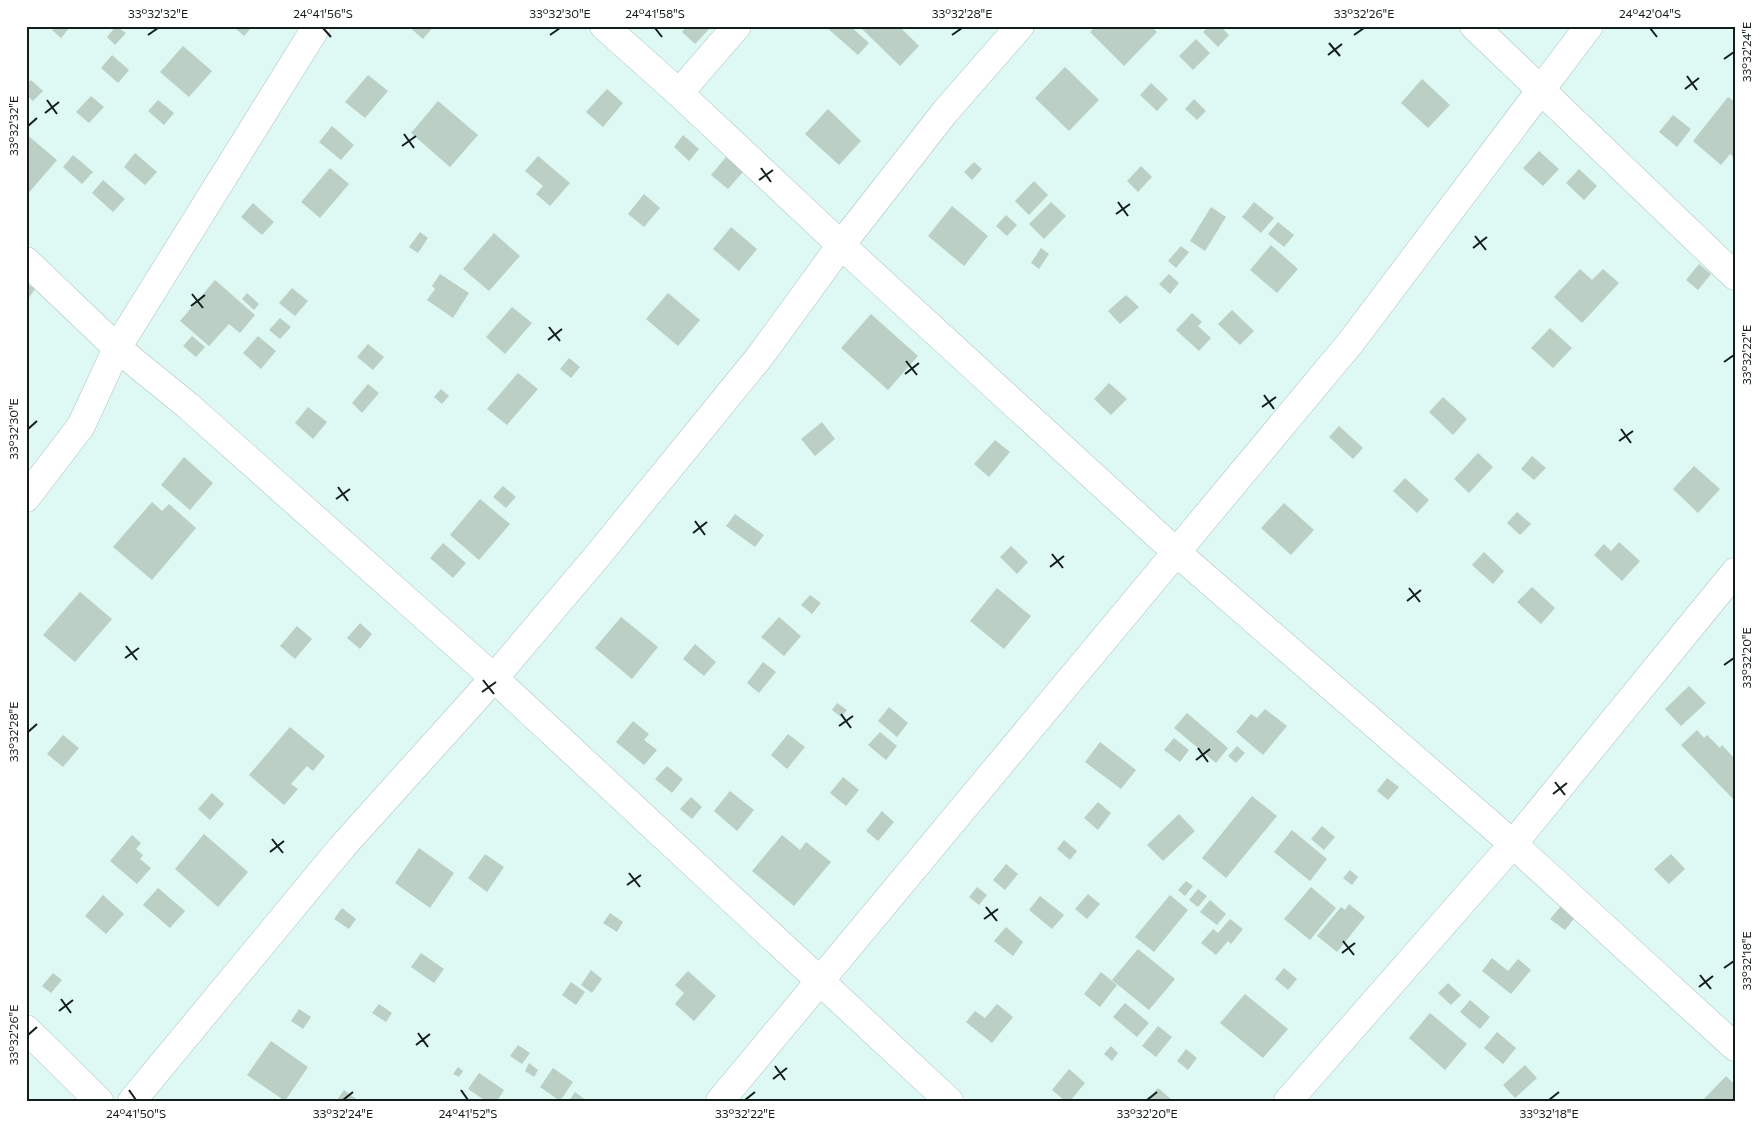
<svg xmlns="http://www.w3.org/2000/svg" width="1761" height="1127" font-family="Commissioner,sans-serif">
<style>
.building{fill:#bbcfc4}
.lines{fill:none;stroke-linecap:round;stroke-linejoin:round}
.street-casing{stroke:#aac3bf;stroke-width:29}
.street{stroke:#fff;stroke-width:28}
.ticks{fill:none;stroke:#131d1b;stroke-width:2}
.neatline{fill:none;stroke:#131d1b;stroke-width:2}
.ticks-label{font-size:12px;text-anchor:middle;fill:#131d1b}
</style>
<rect width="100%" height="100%" fill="#def8f4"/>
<g class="building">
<polygon points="56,26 71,26 61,38 52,30"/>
<polygon points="116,26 126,33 115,45 107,37"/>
<polygon points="233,26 253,26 244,36"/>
<polygon points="408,26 434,26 423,39"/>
<polygon points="687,26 707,26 709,29 695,44 682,32"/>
<polygon points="825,26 850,26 869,43 858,55"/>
<polygon points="859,26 899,26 919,46 900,66"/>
<polygon points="1096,26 1151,26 1157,32 1124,66 1090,32"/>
<polygon points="1209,26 1220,26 1229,35 1218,47 1203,32"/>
<polygon points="1196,39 1210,53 1193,70 1179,56"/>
<polygon points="183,46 212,71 189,97 160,72"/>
<polygon points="112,55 129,70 118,83 101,68"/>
<polygon points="1065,67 1099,100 1069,131 1035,98"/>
<polygon points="368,75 388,91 365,118 345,102"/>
<polygon points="1422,79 1450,105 1428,128 1401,103"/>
<polygon points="31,80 43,91 33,101 26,95 26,85"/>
<polygon points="1151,83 1168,99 1157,111 1140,95"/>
<polygon points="607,89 623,103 603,127 586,112"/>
<polygon points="91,96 104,107 89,123 76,112"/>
<polygon points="1728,97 1735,102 1735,158 1730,154 1721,165 1693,141"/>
<polygon points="1194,99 1206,111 1197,120 1185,109"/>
<polygon points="158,100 174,113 164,125 148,111"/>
<polygon points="438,101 478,135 450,167 411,133"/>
<polygon points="828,109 861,141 839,165 805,134"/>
<polygon points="1673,115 1691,129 1677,147 1659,132"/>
<polygon points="332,126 354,145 341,160 319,142"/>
<polygon points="26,134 57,160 26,196"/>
<polygon points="683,135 699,149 689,161 674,147"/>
<polygon points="1539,151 1559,169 1543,186 1523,168"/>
<polygon points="135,153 157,172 145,185 124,167"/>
<polygon points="73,155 93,172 82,184 63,167"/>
<polygon points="538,156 570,183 550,206 536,194 543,186 525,171"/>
<polygon points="726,157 743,172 728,189 711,175"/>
<polygon points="974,162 982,169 972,180 964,172"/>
<polygon points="1141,166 1152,177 1138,192 1127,181"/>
<polygon points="330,168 349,184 320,218 301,202"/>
<polygon points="1579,169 1597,186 1584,200 1566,183"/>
<polygon points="103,180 125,199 113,212 92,193"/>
<polygon points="1034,181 1048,195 1029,215 1015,201"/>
<polygon points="644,194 660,208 644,227 628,214"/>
<polygon points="1051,202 1066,216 1044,239 1029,224"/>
<polygon points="1254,202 1274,218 1261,233 1242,217"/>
<polygon points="253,203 274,222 262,235 241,217"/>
<polygon points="952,206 988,236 964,266 928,236"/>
<polygon points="1211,207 1226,217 1205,251 1190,241"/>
<polygon points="1006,215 1017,225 1007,236 996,226"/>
<polygon points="1278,222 1294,235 1284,247 1268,234"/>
<polygon points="731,227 757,249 739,271 713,249"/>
<polygon points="420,232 428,238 418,253 409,247"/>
<polygon points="494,233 520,256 489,291 463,269"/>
<polygon points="1271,245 1298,269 1277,293 1250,270"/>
<polygon points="1181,246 1189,252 1176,268 1168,261"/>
<polygon points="1041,248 1049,254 1039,269 1031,263"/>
<polygon points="1699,264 1711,274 1698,290 1686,280"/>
<polygon points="1580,269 1592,280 1603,269 1619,283 1582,323 1554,297"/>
<polygon points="440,274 469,293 453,318 427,300 435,289 432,286"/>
<polygon points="1169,274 1179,283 1170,294 1159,284"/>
<polygon points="215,280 255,315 240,333 229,324 209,346 180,321"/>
<polygon points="26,283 35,289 26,302"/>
<polygon points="292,288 308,301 295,316 279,303"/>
<polygon points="247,293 259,304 254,310 242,299"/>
<polygon points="668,293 700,320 678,346 646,319"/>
<polygon points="1126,295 1139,307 1120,324 1108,311"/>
<polygon points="512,307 532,323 505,354 486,337"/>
<polygon points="1232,310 1254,331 1240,345 1218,324"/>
<polygon points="1192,313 1202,322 1198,326 1211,338 1199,351 1176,330"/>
<polygon points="871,314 918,356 888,390 841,348"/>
<polygon points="280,318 291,327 280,339 269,330"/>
<polygon points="1550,328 1572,348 1553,368 1531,348"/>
<polygon points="192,336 205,347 196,357 183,346"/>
<polygon points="258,336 276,351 261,369 243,353"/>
<polygon points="368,344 384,357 373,370 357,357"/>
<polygon points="569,358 580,367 571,378 560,369"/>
<polygon points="518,373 538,389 507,425 487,409"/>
<polygon points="1109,383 1127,399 1111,415 1094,399"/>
<polygon points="368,384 379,393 362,413 352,403"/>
<polygon points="441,389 449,396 442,404 434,397"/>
<polygon points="1443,397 1467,419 1453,435 1429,412"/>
<polygon points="308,407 327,422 313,439 295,423"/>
<polygon points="822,422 835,439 815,456 801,439"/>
<polygon points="1339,426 1363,448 1353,459 1329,437"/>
<polygon points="995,440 1010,452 989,477 974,464"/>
<polygon points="1478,453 1493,467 1469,493 1454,479"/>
<polygon points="1532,456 1546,468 1534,480 1521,469"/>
<polygon points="184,457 213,483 190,510 161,485"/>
<polygon points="1694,466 1720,489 1698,513 1673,489"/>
<polygon points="1405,478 1429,500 1417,513 1393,491"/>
<polygon points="503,486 516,497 506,508 493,497"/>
<polygon points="480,499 510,524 479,560 450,535"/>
<polygon points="152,502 162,511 169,504 196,528 152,580 113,547"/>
<polygon points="1284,503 1314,530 1291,555 1261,528"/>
<polygon points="1517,512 1531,524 1520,535 1507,523"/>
<polygon points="735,514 764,535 755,547 726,526"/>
<polygon points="1619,542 1640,561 1622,581 1594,555 1604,544 1611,551"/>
<polygon points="443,543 466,563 453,578 430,558"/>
<polygon points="1011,546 1028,562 1017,574 1000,557"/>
<polygon points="1484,552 1504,571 1493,584 1472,565"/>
<polygon points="1532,587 1555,608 1541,624 1517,602"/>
<polygon points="997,588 1031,616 1004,649 970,621"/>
<polygon points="80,592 112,619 75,662 43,635"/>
<polygon points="810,595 821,603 812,614 801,605"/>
<polygon points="621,617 658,647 632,679 595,648"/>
<polygon points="779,617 801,636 784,656 761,637"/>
<polygon points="360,623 372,634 360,649 347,638"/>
<polygon points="297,626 312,639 295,659 280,646"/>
<polygon points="695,644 716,662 704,676 683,659"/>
<polygon points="763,662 776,672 759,693 747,683"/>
<polygon points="1689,686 1706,703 1681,726 1665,709"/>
<polygon points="837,703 847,710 841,717 832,710"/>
<polygon points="889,707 908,723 897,737 878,721"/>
<polygon points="1265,709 1287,726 1263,755 1236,732 1251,714 1257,718"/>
<polygon points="1187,713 1228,748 1216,763 1174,728"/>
<polygon points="633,721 649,734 644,740 657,750 644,765 616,742"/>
<polygon points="290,727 325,756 313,771 307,766 291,784 298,789 284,805 249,775"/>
<polygon points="1697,730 1704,738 1707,735 1720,748 1722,745 1735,759 1735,801 1681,745"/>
<polygon points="880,732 897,746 886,760 868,745"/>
<polygon points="788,734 805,747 787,769 771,755"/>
<polygon points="63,735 79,748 63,767 47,754"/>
<polygon points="1174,738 1189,750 1180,762 1164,750"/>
<polygon points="1100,742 1136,770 1121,789 1085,762"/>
<polygon points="1237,746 1245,753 1236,763 1228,756"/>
<polygon points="667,766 683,779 672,793 655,779"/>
<polygon points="843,777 859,790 846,806 830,793"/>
<polygon points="1387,778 1399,787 1388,800 1377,791"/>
<polygon points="730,791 754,810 737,831 714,811"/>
<polygon points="212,793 224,804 210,820 198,809"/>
<polygon points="1252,796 1277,816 1226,878 1202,858"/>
<polygon points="691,797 702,807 692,819 680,809"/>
<polygon points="1098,802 1111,813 1098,830 1084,818"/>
<polygon points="882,811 894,822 878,841 866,831"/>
<polygon points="1179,814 1195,831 1163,861 1147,845"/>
<polygon points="1322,826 1335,837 1324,850 1311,839"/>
<polygon points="1292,830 1327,859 1310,881 1274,852"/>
<polygon points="204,834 248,872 218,907 175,869"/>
<polygon points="132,835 141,843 136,849 143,855 140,859 151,868 137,884 110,861"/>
<polygon points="782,835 800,850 806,842 831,862 794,906 752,871"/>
<polygon points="1064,840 1077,851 1070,860 1057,849"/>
<polygon points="419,848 454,873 430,908 395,883"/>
<polygon points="485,854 504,867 487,892 468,878"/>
<polygon points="1671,854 1685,869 1669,884 1654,869"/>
<polygon points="1006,864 1018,874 1005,890 993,880"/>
<polygon points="1350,870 1358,877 1352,885 1343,878"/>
<polygon points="1186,881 1193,886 1185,896 1178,890"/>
<polygon points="977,887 987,895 979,905 969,897"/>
<polygon points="1311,887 1336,908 1310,940 1284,919"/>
<polygon points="158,888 185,911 170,928 143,905"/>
<polygon points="1198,889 1207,896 1198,907 1189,900"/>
<polygon points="1088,894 1100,904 1087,919 1075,909"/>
<polygon points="103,895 124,914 106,934 85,916"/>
<polygon points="1170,895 1188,910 1154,952 1135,937"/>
<polygon points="1040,896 1064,915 1052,929 1029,910"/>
<polygon points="1210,900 1226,914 1217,925 1200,912"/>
<polygon points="1349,904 1365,917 1337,952 1317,936 1341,907 1345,910"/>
<polygon points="1561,906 1575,917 1565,930 1550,919"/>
<polygon points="342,908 356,919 349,929 334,919"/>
<polygon points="610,913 623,922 617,932 603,923"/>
<polygon points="1230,919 1243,929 1231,944 1228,941 1216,955 1201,943 1213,929 1218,933"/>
<polygon points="1006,927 1023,942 1013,956 994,941"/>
<polygon points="1138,949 1175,979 1149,1010 1112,980"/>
<polygon points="421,953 444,969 434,983 411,967"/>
<polygon points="1492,958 1508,971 1518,959 1531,970 1511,994 1482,971"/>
<polygon points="1284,968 1297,979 1288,990 1275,979"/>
<polygon points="591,970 602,979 592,993 581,985"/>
<polygon points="688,971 716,996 694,1021 675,1004 684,993 675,985"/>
<polygon points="1101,972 1117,985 1100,1007 1084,994"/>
<polygon points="53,973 62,980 51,993 42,986"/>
<polygon points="571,982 585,992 576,1005 562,995"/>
<polygon points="1448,983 1461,995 1451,1005 1438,993"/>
<polygon points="1245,994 1288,1029 1263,1058 1220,1023"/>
<polygon points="1470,1000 1490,1017 1480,1029 1460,1012"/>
<polygon points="1125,1003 1149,1023 1137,1037 1113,1017"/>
<polygon points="379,1004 392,1013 386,1022 372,1013"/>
<polygon points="997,1004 1013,1017 992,1043 966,1022 975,1011 985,1018"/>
<polygon points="299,1009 311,1017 303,1029 291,1021"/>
<polygon points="1430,1013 1467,1044 1445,1070 1409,1038"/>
<polygon points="1158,1026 1172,1037 1156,1057 1142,1046"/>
<polygon points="1497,1032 1516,1048 1503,1064 1484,1048"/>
<polygon points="271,1041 308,1067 285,1101 247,1075"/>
<polygon points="518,1045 530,1053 522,1064 510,1056"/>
<polygon points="1111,1046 1118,1053 1112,1061 1104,1054"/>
<polygon points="1186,1049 1197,1058 1188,1070 1177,1061"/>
<polygon points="529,1063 538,1070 534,1077 525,1071"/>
<polygon points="1525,1065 1537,1078 1515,1098 1503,1085"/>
<polygon points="458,1067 463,1071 459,1077 453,1074"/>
<polygon points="553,1068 573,1082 560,1101 540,1087"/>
<polygon points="1069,1069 1085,1083 1070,1101 1065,1101 1052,1090"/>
<polygon points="479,1073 504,1090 497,1101 486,1101 468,1089"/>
<polygon points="1726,1076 1735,1085 1735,1101 1702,1101"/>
<polygon points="1158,1088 1173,1101 1148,1101"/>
<polygon points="344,1090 359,1101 338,1101 337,1100"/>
<polygon points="575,1092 587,1101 569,1101"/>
</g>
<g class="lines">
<g class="street-casing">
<g id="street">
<polyline points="604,26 679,93 841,245 1176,552 1513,844 1735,1047"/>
<polyline points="1474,26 1735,276"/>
<polyline points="679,93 737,26"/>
<polyline points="26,261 117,348 187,405 494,678 949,1101"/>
<polyline points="26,498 81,426 117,348 317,26"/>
<polyline points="26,1029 99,1101"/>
<polyline points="132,1101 342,847 494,678 599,554 761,355 841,245 945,112 1020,26"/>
<polyline points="720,1101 1351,342 1589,26"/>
<polyline points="1288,1101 1513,844 1735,572"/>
</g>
</g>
<use href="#street" class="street"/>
</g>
<path class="ticks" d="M323,28L331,37M655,28L662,37M1650,28L1657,37M148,35L158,28M550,35L560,28M952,35L962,28M1354,35L1364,28M1329,43L1340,56M1328,55L1342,44M1724,59L1734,52M1687,76L1697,90M1685,89L1699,78M47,100L57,114M45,113L59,102M28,126L37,118M404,134L414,148M402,146L416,136M761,168L771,182M759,180L773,170M1118,202L1128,216M1116,214L1130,204M1475,236L1486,250M1473,248L1487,237M192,294L203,308M191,306L205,295M549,327L560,341M548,340L562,329M906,361L917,375M1724,362L1734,355M905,374L919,363M1264,395L1274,409M1262,407L1276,397M28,429L37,421M1621,429L1631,443M1619,441L1633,431M338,487L348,501M336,499L350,489M695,521L705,535M693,533L707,522M1052,554L1063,568M1050,567L1064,556M1409,588L1420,602M1407,601L1421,590M126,646L137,660M125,658L139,648M1724,665L1734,658M483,680L494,694M482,692L496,682M841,714L851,728M839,726L853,716M28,732L37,724M1198,748L1208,762M1196,760L1210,749M1555,782L1565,795M1553,794L1567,783M272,839L283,853M270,852L284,841M629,873L640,887M627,885L641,875M986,907L997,921M984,919L998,909M1343,941L1354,955M1342,953L1355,943M1724,968L1734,961M1700,975L1711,989M1699,987L1713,976M61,999L71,1013M59,1011L73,1000M418,1033L428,1047M28,1035L37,1027M416,1045L430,1034M775,1066L785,1080M773,1079L787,1068M129,1090L136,1100M461,1090L468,1100M343,1100L353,1092M745,1100L755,1092M1147,1100L1157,1092M1549,1100L1559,1092"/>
<rect width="1761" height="1127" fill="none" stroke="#ffffff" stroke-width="55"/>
<rect x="28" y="28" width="1706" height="1072" class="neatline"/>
<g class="ticks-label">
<text x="158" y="18">33°32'32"E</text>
<text x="323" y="18">24°41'56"S</text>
<text x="560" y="18">33°32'30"E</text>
<text x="655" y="18">24°41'58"S</text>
<text x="962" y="18">33°32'28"E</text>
<text x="1364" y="18">33°32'26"E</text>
<text x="1650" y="18">24°42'04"S</text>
<text transform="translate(1747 52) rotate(-90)" y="4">33°32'24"E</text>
<text transform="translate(14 126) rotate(-90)" y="4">33°32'32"E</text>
<text transform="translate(1747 355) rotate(-90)" y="4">33°32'22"E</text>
<text transform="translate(14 429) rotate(-90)" y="4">33°32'30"E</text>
<text transform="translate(1747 658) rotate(-90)" y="4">33°32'20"E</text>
<text transform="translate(14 732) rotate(-90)" y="4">33°32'28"E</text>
<text transform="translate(1747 961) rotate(-90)" y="4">33°32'18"E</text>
<text transform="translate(14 1035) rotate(-90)" y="4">33°32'26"E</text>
<text x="136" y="1118">24°41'50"S</text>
<text x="343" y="1118">33°32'24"E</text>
<text x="468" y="1118">24°41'52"S</text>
<text x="745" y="1118">33°32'22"E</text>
<text x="1147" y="1118">33°32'20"E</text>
<text x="1549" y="1118">33°32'18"E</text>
</g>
</svg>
